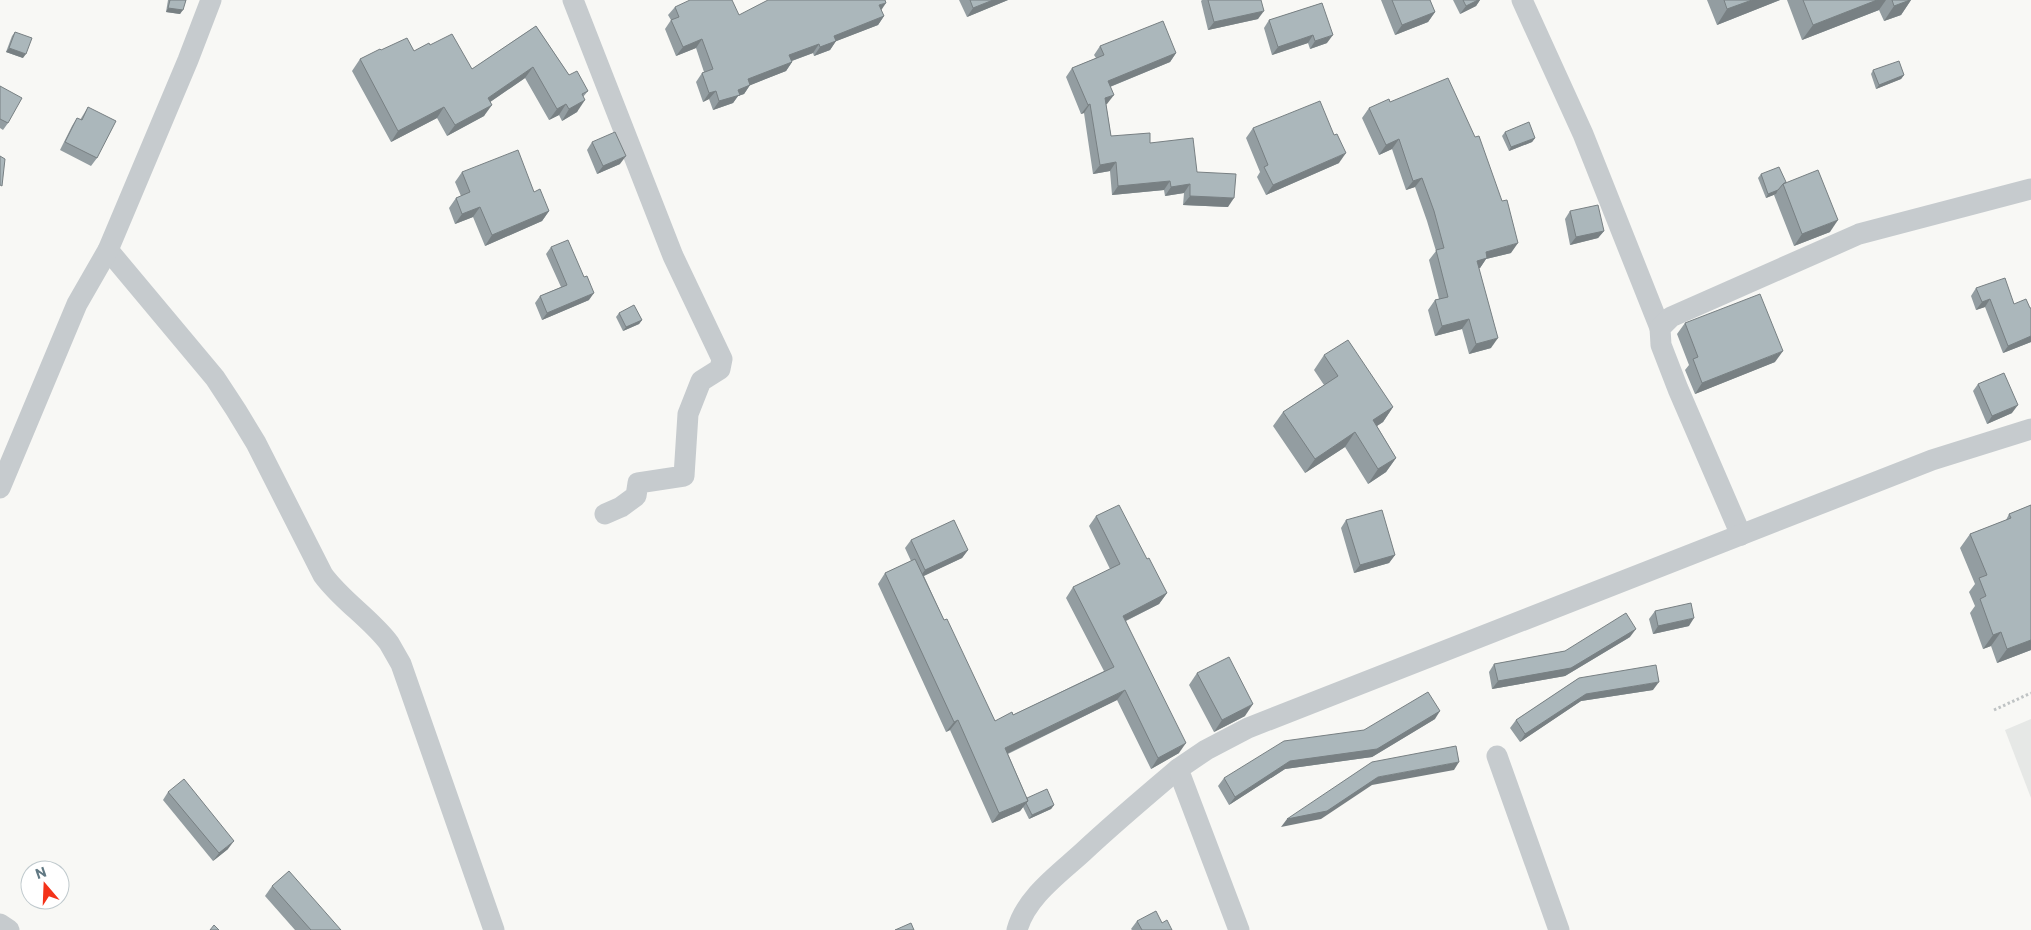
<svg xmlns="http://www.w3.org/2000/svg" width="2031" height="930" font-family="Commissioner,sans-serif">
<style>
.built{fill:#e6e8e6}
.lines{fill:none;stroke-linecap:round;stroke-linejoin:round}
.path{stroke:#bfc3c4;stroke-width:3;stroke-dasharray:2.5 2.5;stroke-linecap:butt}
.minor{stroke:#c6cbce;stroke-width:21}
.wall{fill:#939da1}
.shaded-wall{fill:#788083}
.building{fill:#abb7bb;stroke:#788083}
</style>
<rect width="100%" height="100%" fill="#f8f8f5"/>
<polygon class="built" points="2031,719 2031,798 2005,730"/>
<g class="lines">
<polyline class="path" points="1994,710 2031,693"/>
<g class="minor">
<polyline points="573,0 673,256 722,359 720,369 701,381 688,414 684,476 638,483 636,496 621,507 605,514"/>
<polyline points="1522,0 1583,134 1660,328"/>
<path d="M108,250L215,378L236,410L256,443L323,575C342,601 370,618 389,643C393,650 397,657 401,664L494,930"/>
<polyline points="0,488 77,304 108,250 188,60 211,0"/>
<polyline points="1741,535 1678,389 1661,345 1660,328 1671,317 1859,234 2031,189"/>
<polyline points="1497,756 1559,930"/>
<polyline points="0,924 9,930"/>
<path d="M1017,930C1026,897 1059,874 1083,852C1114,823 1146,796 1178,769"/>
<polyline points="1239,930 1178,769 1206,750 1248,728 1932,460 2031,429"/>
</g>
</g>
<g class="wall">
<polygon points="168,0 186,0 180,14 166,12"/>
<polygon points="959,0 1008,0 967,17"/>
<polygon points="1202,0 1261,0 1258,19 1208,30 1201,1"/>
<polygon points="1381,0 1430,0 1435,12 1428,22 1395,35"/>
<polygon points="1453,0 1480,0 1476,6 1460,14"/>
<polygon points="1707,0 1780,0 1717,25"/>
<polygon points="1787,0 1911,0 1901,15 1884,21 1879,10 1802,40"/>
<polygon points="1322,3 1327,43 1310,49 1308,43 1272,55 1264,28 1269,20"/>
<polygon points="675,7 739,15 881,10 884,16 878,25 836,41 830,50 814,56 813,53 792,61 792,62 786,71 750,85 744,94 738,96 733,103 713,110 709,99 703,102 696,82 702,73 704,72 696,48 676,56 665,29 671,20 668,15"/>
<polygon points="536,26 569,75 588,91 583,97 577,112 562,121 559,115 549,120 525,78 490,102 484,116 447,136 437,118 391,142 352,71 360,59 381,50 414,51 430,45 472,69"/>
<polygon points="15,32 23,58 6,52 12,36"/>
<polygon points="1100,46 1176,53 1170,62 1110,87 1107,104 1106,104 1111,136 1150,143 1197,172 1228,207 1183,205 1184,193 1165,196 1164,190 1112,195 1110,171 1093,174 1084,113 1081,114 1066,77 1072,68 1096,58 1094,55"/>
<polygon points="1873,70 1904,75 1901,79 1876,89 1871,74"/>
<polygon points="0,86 8,123 3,130 0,128"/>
<polygon points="1390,102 1511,253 1486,259 1480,268 1479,268 1491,348 1469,354 1462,329 1435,336 1428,310 1435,300 1439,299 1429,260 1436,251 1427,221 1415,187 1406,190 1392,149 1379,155 1362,118 1369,108"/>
<polygon points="88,107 97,158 91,166 60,150 72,126 77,118 80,120"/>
<polygon points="1253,128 1339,163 1266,195 1257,177 1260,172 1246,138"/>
<polygon points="1505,132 1535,138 1532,142 1509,151 1502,136"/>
<polygon points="592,142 620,164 597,174 587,150"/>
<polygon points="462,172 534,192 549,211 542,221 485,246 473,217 455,224 449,208 456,198 461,196 455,182"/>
<polygon points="1761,174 1786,182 1830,232 1794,246 1774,195 1776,194 1766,198 1758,178"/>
<polygon points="1570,211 1604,231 1598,238 1570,245 1565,219"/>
<polygon points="551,247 584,277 589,300 542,320 535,303 540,296 561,287 546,254"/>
<polygon points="1976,288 2014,304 2030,308 2031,342 2003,353 1985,307 1976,310 1971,296"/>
<polygon points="619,313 642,320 639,324 623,331 616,317"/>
<polygon points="1685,323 1775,362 1695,394 1685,370 1689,365 1677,334"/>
<polygon points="1324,355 1393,407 1383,422 1377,426 1396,458 1386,472 1368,484 1345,447 1305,473 1273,426 1283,412 1324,385 1314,370"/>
<polygon points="1978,384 2012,413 1987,424 1973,391"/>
<polygon points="2031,505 2031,650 1997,663 1991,646 1983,649 1970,613 1975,606 1969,592 1975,584 1960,548 1970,534 2006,520 2009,514"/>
<polygon points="1096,516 1147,559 1167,593 1159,604 1126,621 1179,753 1151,769 1117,700 1008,754 1027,798 1054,805 1051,809 1029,819 1023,807 1020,811 992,823 950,730 946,732 878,584 885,573 911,561 905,548 911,540 968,550 962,558 924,576 944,620 995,721 1013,715 1104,671 1066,598 1073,587 1110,569 1089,526"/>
<polygon points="1346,520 1395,555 1389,563 1354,573 1341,528"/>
<polygon points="1655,611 1689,626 1653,634 1649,619"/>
<polygon points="1630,637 1565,676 1492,689 1489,672 1494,664 1565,651"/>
<polygon points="1197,673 1245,716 1214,732 1189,685"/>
<polygon points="1579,678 1653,690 1581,701 1520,742 1510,728 1516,720"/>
<polygon points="1435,719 1372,757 1285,769 1229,805 1218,786 1224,778 1364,730"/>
<polygon points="168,792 228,849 213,861 163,800"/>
<polygon points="272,886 341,930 295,930 265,896"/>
<polygon points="1137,921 1162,923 1172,930 1132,930 1131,929"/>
</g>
<g class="shaded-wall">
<polygon points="993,0 1008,0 967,17 973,8"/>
<polygon points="1478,0 1480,0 1476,6 1460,14 1466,6"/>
<polygon points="1752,0 1780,0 1717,25 1727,9"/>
<polygon points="1877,0 1886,0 1879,10 1802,40 1813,25"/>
<polygon points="1910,0 1911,0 1901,15 1884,21 1894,6"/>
<polygon points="886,3 880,12 879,5"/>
<polygon points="168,8 183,10 180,14 166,12"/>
<polygon points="1264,11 1258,19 1208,30 1214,22"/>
<polygon points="1435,12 1428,22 1395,35 1402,25"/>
<polygon points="884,16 878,25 829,44 836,41 830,50 814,56 820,47 834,36"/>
<polygon points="1313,35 1308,43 1272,55 1278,47"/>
<polygon points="1333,35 1327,43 1310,49 1315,41"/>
<polygon points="702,39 696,48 676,56 683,47"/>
<polygon points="819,44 813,53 783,64 789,55"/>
<polygon points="9,48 26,54 23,58 6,52"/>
<polygon points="1176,53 1170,62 1102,90 1108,81"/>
<polygon points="792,62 786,71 746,87 750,85 744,94 738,96 733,103 713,110 719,101 738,90 748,79"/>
<polygon points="533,67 525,78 480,109 488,98"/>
<polygon points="1904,75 1901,79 1876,89 1879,85"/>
<polygon points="716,91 709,99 703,102 709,93"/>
<polygon points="1114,95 1107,104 1099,107 1105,98"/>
<polygon points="585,100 577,112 562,121 569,109"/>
<polygon points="566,104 559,115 549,120 557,109"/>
<polygon points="1090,104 1084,113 1081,114 1088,105"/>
<polygon points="492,105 484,116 447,136 455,125"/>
<polygon points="444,107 437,118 391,142 398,131"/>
<polygon points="1535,138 1532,142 1509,151 1511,147"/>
<polygon points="1399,139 1392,149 1379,155 1386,145"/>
<polygon points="1346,153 1339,163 1266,195 1273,185"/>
<polygon points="626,156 620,164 597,174 603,166"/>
<polygon points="1116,162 1110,171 1093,174 1100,165"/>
<polygon points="1422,178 1415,187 1406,190 1413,181"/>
<polygon points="1170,181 1164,190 1112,195 1118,186"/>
<polygon points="1190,184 1184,193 1165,196 1171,187"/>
<polygon points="1778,190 1776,194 1766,198 1768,194"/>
<polygon points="1190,196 1234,198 1228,207 1183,205"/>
<polygon points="480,207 473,217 455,224 462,214"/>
<polygon points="549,211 542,221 485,246 492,235"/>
<polygon points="1838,220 1830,232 1794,246 1802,234"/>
<polygon points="1604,231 1598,238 1570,245 1576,237"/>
<polygon points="1518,243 1511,253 1486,259 1480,268 1470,270 1477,261 1486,252"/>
<polygon points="594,293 589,300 542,320 547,313"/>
<polygon points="1990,299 1985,307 1976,310 1982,302"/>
<polygon points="1469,319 1462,329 1435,336 1442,326"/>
<polygon points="642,320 639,324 623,331 626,327"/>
<polygon points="2031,336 2031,342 2003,353 2008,346"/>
<polygon points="1498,338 1491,348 1469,354 1476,344"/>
<polygon points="1783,351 1775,362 1695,394 1702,383"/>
<polygon points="2018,405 2012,413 1987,424 1992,416"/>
<polygon points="1393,407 1383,422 1363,435 1373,420"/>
<polygon points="1355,432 1345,447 1305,473 1315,459"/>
<polygon points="1396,458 1386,472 1368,484 1378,469"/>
<polygon points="968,550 962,558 919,578 925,570"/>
<polygon points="1395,555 1389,563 1354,573 1360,565"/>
<polygon points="1167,593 1159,604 1115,626 1123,616"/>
<polygon points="1694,618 1689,626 1653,634 1658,626"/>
<polygon points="1636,629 1630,637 1565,676 1492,689 1498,681"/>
<polygon points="2001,632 1991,646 1983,649 1993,635"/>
<polygon points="2031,640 2031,650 1997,663 2007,649"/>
<polygon points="1659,682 1653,690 1581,701 1520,742 1525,734 1586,694"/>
<polygon points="1125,690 1117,700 998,758 1005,748"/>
<polygon points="1253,704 1245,716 1214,732 1222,720"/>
<polygon points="1440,711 1435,719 1372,757 1285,769 1229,805 1235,797 1290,761"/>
<polygon points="958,720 950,730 946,732 954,722"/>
<polygon points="1186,743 1179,753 1151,769 1158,758"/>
<polygon points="1459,762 1454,770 1372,785 1321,819 1281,827 1287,819 1378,777"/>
<polygon points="1028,801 1020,811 992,823 999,813"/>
<polygon points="1054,805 1051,809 1029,819 1032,815"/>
<polygon points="234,841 228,849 213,861 219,853"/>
</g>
<g class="building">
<polygon points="170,0 186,0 183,10 168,8"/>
<polygon points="690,0 732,0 739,15 768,0 885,0 886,3 879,5 884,16 834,36 836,41 820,47 819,44 789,55 792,62 748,79 750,85 738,90 740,95 719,101 716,91 709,93 702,73 713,69 702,39 683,47 671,20 679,17 675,7"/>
<polygon points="970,0 993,0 973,8"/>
<polygon points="1208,0 1261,0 1264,11 1214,22"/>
<polygon points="1392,0 1430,0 1435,12 1402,25"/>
<polygon points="1463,0 1478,0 1466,6"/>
<polygon points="1724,0 1752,0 1727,9"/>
<polygon points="1803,0 1877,0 1813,25"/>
<polygon points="1892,0 1910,0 1894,6"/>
<polygon points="1322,3 1333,35 1315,41 1313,35 1278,47 1269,20"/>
<polygon points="1163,21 1176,53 1108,81 1114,95 1105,98 1111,136 1150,133 1150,143 1193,138 1197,172 1236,174 1234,198 1190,196 1190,184 1171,187 1170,181 1118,186 1116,162 1100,165 1090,104 1088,105 1072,68 1104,55 1100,46"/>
<polygon points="536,26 569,75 577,71 588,91 582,94 585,100 569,109 566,104 557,109 533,67 488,98 492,105 455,125 444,107 398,131 360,59 380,49 381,50 407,38 414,51 429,43 430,45 452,34 472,69"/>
<polygon points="15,32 32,38 26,54 9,48"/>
<polygon points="1899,61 1904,75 1879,85 1873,70"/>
<polygon points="1448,78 1475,137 1479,136 1502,201 1507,200 1518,243 1486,252 1487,258 1477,261 1498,338 1476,344 1469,319 1442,326 1435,300 1448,297 1436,250 1444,248 1434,211 1422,178 1413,181 1399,139 1386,145 1369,108 1389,99 1390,102"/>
<polygon points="0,86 22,98 8,123 0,119"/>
<polygon points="1320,101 1334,135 1337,134 1346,153 1273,185 1264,167 1268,165 1253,128"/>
<polygon points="88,107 116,121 97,158 65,142 77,118 82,120"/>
<polygon points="1529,122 1535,138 1511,147 1505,132"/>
<polygon points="615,132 626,156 603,166 592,142"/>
<polygon points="518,150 534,192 540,189 549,211 492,235 480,207 462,214 456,198 470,192 462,172"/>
<polygon points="0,156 5,159 2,186 0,185"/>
<polygon points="1779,167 1786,182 1783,184 1778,190 1768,194 1761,174"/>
<polygon points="1818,170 1838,220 1802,234 1783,184"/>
<polygon points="1598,205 1604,231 1576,237 1570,211"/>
<polygon points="568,240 584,277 587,276 594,293 547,313 540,296 567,285 551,247"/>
<polygon points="2005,278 2014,304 2026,299 2030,308 2031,308 2031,336 2008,346 1990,299 1982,302 1976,288"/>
<polygon points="1760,294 1783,351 1702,383 1693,359 1698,357 1685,323"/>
<polygon points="634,305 642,320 626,327 619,313"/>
<polygon points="1348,340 1393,407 1373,420 1396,458 1378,469 1355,432 1315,459 1283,412 1338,376 1324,355"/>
<polygon points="2004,373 2018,405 1992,416 1978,384"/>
<polygon points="1119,505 1147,559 1149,558 1167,593 1123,616 1186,743 1158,758 1125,690 1005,748 1028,801 999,813 958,720 954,722 885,573 915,559 944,620 947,619 995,721 1012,712 1013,715 1114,667 1073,587 1120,564 1096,516"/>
<polygon points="2031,505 2031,640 2007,649 2001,632 1993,635 1980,599 1986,596 1979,578 1987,575 1970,534 2011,518 2009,514"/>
<polygon points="1382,510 1395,555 1360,565 1346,520"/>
<polygon points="954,520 968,550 925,570 911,540"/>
<polygon points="1691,603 1694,618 1658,626 1655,611"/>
<polygon points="1626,613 1636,629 1571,668 1498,681 1494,664 1565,651"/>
<polygon points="1229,657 1253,704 1222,720 1197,673"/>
<polygon points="1656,665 1659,682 1586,694 1525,734 1516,720 1579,678"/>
<polygon points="1428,692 1440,711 1377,749 1290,761 1235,797 1224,778 1284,741 1364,730"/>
<polygon points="1456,746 1459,762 1378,777 1327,811 1287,819 1372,762"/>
<polygon points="184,779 234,841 219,853 168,792"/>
<polygon points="1047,789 1054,805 1032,815 1026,803 1028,801 1027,798"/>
<polygon points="289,871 341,930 311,930 272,886"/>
<polygon points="1156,911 1162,923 1167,920 1172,930 1142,930 1137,921"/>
<polygon points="911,923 914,930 895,930"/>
<polygon points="214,925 219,930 210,930"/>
</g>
<g transform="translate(45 885) rotate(341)"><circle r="24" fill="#ffffff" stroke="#bfc9cd"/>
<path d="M0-4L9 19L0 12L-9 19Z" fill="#f43219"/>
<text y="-8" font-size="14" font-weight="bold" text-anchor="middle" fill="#607883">N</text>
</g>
</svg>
